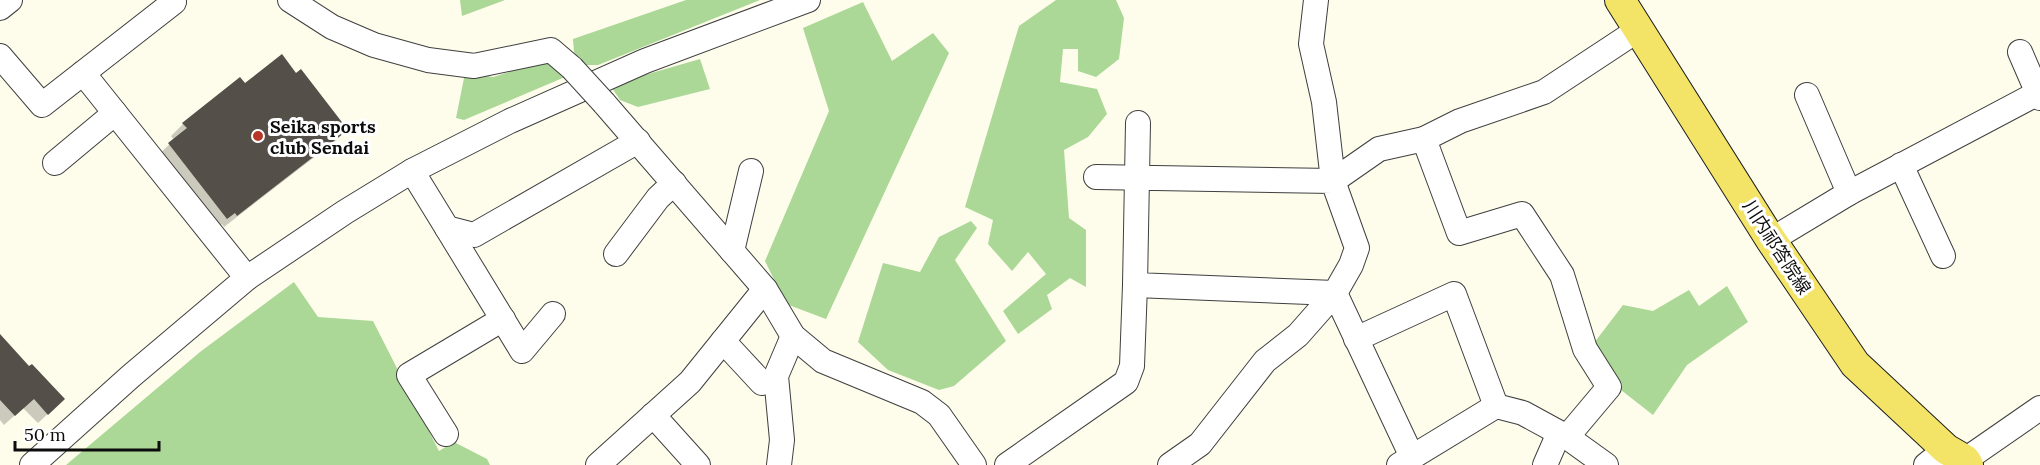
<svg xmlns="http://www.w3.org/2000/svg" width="2040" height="465" font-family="Lora,'Noto Sans JP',serif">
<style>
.forest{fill:#abd797}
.shadow{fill:#0003}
.building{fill:#544f49}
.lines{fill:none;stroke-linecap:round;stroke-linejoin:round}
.minor-casing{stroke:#3f3f3f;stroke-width:26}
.major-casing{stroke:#1d1d1d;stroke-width:32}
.minor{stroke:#fff;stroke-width:24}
.major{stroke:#f3e467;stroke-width:30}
.minor-bridge-casing{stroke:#3f3f3f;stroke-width:26;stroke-linecap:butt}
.minor-bridge{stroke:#fff;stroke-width:24}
.poi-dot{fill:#b6372a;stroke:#fff;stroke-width:2}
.labels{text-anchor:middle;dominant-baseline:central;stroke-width:6;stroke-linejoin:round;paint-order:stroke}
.poi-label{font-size:18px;font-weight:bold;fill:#0c0c0c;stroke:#fff;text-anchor:start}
.street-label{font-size:18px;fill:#0c0c0c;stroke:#fff}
</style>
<rect width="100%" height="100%" fill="#fefdeb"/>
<g class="forest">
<polygon points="460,0 505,0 462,16"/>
<polygon points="686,0 760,0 598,65 583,65 574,52 573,39"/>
<polygon points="1056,0 1116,0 1124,18 1119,59 1096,77 1078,71 1078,49 1063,49 1060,82 1097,89 1107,114 1088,137 1064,150 1069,218 1086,230 1086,287 1070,278 1047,295 1052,309 1018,334 1003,311 1046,274 1028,252 1012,271 988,244 993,220 965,207 1019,26"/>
<polygon points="863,2 892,61 933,33 949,53 826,319 786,304 765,261 829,111 803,28"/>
<polygon points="550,59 565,77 464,120 456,118 465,73 493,77"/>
<polygon points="700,59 710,89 638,107 620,100 610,85"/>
<polygon points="971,221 977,228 955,260 1006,341 954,386 939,390 888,370 858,342 883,263 920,272 939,237"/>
<polygon points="294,282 318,317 373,321 439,451 454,442 487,459 490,465 66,465 200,352"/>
<polygon points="1727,286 1748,322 1687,365 1653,415 1621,390 1594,343 1623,305 1653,311 1689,290 1699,306"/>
</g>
<g class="shadow">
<polygon points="245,85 346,130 334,142 224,227 222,224 214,230 157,156 174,140 171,136 183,124"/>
<polygon points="0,339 53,409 38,423 23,408 4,425 0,420"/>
</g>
<g class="building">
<polygon points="282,54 296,73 301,69 348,130 237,216 235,213 227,219 168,143 187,128 182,123 240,77 245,83"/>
<polygon points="0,334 29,366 32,364 65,399 48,415 34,399 15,416 0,400"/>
</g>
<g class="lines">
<g class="minor-casing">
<g id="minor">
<polyline points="290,0 332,27 374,45 428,60 474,66 551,50 572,68"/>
<polyline points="1316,0 1311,44 1324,102 1333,181 1379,149 1424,139 1460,121 1544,92 1638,30"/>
<polyline points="0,8 10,0"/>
<polyline points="2020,52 2040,98"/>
<polyline points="0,56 42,105 174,2 173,0"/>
<polyline points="83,73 247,278"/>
<polyline points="1807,95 1849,193"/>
<polyline points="604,103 765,289 793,336 823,361 922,402 939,415 974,465"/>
<polyline points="1424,139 1459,233 1522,214 1562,275 1585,349 1609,387 1567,437"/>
<polyline points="55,163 115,113"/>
<polyline points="1901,165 1943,256"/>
<polyline points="412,171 447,228 474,235 638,141"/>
<polyline points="1096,177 1333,181 1357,248 1351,265 1335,293 1135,285 1138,123"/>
<polyline points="447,228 522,351 553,314"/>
<polyline points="1771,240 1849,193 2040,92"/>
<polyline points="732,251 751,171"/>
<polyline points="616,254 658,198 674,183"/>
<polyline points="1356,339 1454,294 1496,406"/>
<polyline points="723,341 762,383"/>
<polyline points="653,415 698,465"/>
<polyline points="446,434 409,375 503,319"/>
<polyline points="1965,460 2040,408"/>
<polyline points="32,465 131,376 247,278 345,212 412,171 510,121 645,61 808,0"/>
<polyline points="598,465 690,382 765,289"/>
<polyline points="779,465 782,440 776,376 793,336"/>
<polyline points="1007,465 1126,382 1132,366 1135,285"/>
<polyline points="1170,465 1200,444 1265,361 1298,335 1335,293 1412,457"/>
<polyline points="1399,465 1496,406 1523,413 1567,437 1606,465"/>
<polyline points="1545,465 1559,433"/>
<polyline points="1926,465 1946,449"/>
</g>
</g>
<g class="major-casing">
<polyline id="major" points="1620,0 1771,240 1855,364 1946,449 1965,460 1968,465"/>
</g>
<use href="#minor" class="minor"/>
<use href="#major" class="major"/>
<g class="minor-bridge-casing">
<polyline id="minor-bridge" points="572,68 604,103"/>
</g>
<use href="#minor-bridge" class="minor-bridge"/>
</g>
<circle class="poi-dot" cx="258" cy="136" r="6"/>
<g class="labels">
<g class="poi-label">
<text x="270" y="126">Seika sports<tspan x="270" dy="21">club Sendai</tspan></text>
</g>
<g class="street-label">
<text transform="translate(1777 247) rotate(57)">川内祁答院線</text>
</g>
</g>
<path d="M15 441v9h144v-9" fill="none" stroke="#0c0c0c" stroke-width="3"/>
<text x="24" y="441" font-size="18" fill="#0c0c0c" stroke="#ffffff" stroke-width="4.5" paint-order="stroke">50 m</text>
</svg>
